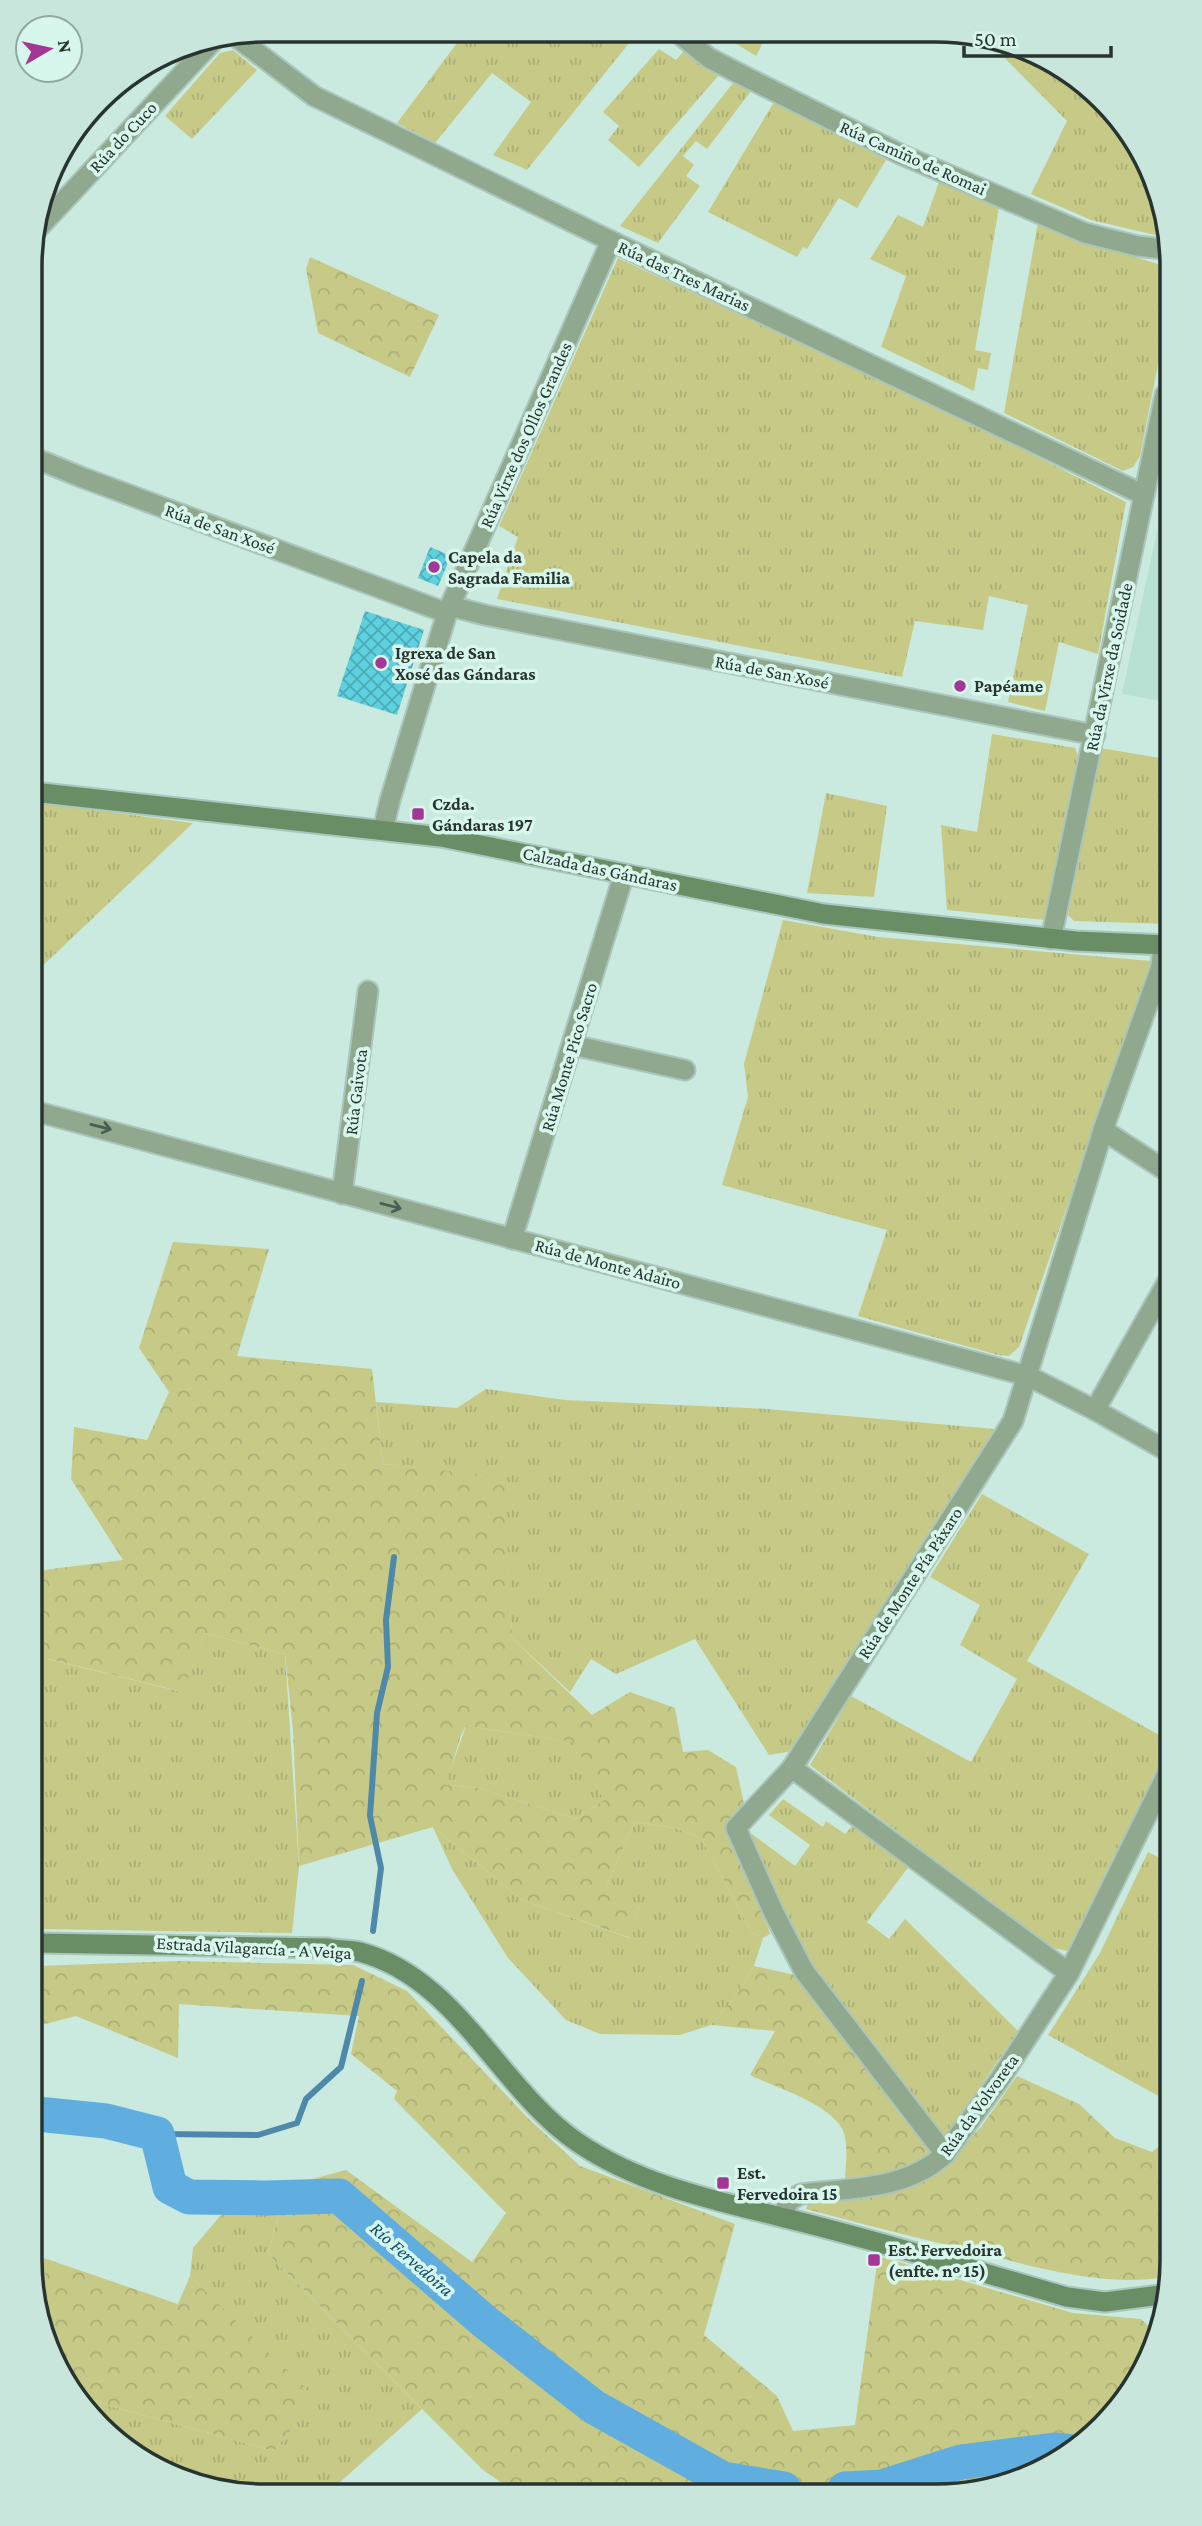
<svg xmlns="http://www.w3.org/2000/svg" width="1202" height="2526" font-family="'Crimson Pro',serif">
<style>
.built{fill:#b8e0d3}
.grass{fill:url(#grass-tufts)}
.forest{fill:url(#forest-crowns);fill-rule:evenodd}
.park{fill:#c7ca87}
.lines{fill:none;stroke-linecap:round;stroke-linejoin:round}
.stream{stroke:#4e89aa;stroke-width:6}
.river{stroke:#5faedf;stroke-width:35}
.building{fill:url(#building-cross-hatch)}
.minor-casing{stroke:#aac5bc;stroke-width:23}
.secondary-casing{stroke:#aac5bc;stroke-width:23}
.minor{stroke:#90a98e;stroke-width:19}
.secondary{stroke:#698d65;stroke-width:19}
.oneway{stroke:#4c5d51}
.poi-dot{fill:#a33797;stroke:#d7f6ec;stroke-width:2.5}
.labels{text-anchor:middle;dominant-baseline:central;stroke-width:7;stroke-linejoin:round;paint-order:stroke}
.street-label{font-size:18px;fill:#283430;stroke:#d7f6ec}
.poi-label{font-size:18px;font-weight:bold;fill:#283430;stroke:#d7f6ec;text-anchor:start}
.water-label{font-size:19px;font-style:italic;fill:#104f6f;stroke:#d7f6ec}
.rim{fill:none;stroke:#283430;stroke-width:3.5}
</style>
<defs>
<pattern id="grass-tufts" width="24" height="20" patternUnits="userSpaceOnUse" patternTransform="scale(1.75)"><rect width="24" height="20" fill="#c7ca87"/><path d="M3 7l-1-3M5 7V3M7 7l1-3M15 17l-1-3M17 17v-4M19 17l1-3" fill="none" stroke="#abae75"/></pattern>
<pattern id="forest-crowns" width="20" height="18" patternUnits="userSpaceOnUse" patternTransform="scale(1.75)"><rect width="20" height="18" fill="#c7ca87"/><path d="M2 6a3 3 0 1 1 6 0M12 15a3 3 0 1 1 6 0" fill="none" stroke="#abae75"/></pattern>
<pattern id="building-cross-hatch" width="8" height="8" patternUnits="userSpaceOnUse" patternTransform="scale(1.75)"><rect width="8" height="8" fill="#5dd1df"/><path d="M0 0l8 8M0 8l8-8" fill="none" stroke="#4daab5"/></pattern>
</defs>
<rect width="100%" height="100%" fill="#cae9df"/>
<polygon class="built" points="1165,494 1166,702 1122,694"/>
<g class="grass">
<polygon points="466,31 638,32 527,170 493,155 531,102 492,73 435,143 397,123"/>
<polygon points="982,35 1092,89 1140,147 1164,204 1164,237 1091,220 1031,194 1067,121"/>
<polygon points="659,49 676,60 684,51 719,75 639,167 608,140 619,126 603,112"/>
<polygon points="233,50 257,70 192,139 165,116 220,53"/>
<polygon points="733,83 751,91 707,149 696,141 683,156 694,165 686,176 700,186 658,243 620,226"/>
<polygon points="774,102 886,160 857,208 839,198 807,249 803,247 797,257 708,212"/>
<polygon points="939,182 999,207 975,350 991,353 988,370 978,368 974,391 881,347 906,276 870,259 898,215 923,227"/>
<polygon points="1038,222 1081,240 1164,266 1165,329 1140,456 1133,467 1123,471 1004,413"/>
<polygon points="618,258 961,418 1126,502 1098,654 1059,642 1045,711 1008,702 1028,605 989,596 983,630 915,621 902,677 497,599 518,537 499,526"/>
<polygon points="992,734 1075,748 1079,758 1045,920 947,910 941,825 977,832"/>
<polygon points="1100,748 1166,759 1167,924 1074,921 1068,915"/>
<polygon points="826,793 887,806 874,897 807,893"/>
<polygon points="33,802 193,823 34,974"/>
<polygon points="783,920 878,937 1151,961 1019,1347 1009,1356 998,1355 858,1316 887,1230 722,1185 748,1097 744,1064"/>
<polygon points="486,1389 565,1400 767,1409 995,1429 793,1751 769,1755 695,1639 616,1674 591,1659 570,1692 512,1638 503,1478 383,1464 376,1402 457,1408"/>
<polygon points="982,1494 1089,1554 1027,1661 1170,1741 1152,1788 1079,1942 1067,1951 1048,1947 810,1765 851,1696 971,1762 1017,1679 960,1645 980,1605 930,1577"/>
<polygon points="205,1633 285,1654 299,1866 292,1933 37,1929 36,1696 48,1659 182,1692"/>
<polygon points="466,1726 575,1742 604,1800 576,1819 479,1788 445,1785"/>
<polygon points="783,1799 823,1827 826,1821 845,1834 854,1824 910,1865 867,1922 889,1939 905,1919 1018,2031 945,2139 801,1956 746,1843 752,1834 795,1866 810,1845 769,1815"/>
<polygon points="635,1822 675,1828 701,1838 752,1933 763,1938 754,1966 736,1996 711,2025 680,2035 600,2034 566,2020 508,1958 452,1869 433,1827 522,1900 630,1938 639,1907 606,1886"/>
<polygon points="1148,1852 1170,1863 1171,2066 1166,2074 1171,2078 1171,2103 1048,2035 1100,1953"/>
<polygon points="231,2203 282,2203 268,2254 422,2409 330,2491 220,2492 110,2437 77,2397 274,2451 315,2399 190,2276 193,2248"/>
</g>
<g class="forest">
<polygon points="310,257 439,315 410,377 318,333 306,269"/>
<path d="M173,1242L269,1249L237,1356L372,1369L383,1464L504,1477L512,1638L592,1715L630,1692L675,1708L683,1752L708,1750L736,1767L745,1808L732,1826L754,1878L770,1934L763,1938L752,1933L701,1838L675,1828L635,1822L606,1886L639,1906L631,1938L522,1900L433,1827L299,1866L293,1731L285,1654L205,1633L183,1692L49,1659L36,1696V1571L123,1560L71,1479L74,1427L147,1440L169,1392L139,1348ZM466,1726L574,1742L604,1800L576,1819L479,1788L446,1785L461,1735Z"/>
<path d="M179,1961L353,1965L407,1991L529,2119L580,2166L735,2224L704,2335L777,2396L793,2431L855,2425L878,2256L1073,2313L1141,2319L1158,2335C1149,2375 1102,2435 1066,2457C1046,2470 1020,2478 998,2488L512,2490L483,2470L268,2254L282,2203L309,2180L346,2170L472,2262L506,2213L394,2099L397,2091L351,2054L359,2016L179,2004L178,2058L76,2016L37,2026V1966Z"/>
<path d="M754,1966L804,1977L934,2153L901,2172L845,2182C845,2166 850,2141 841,2127C826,2103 775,2087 750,2075L775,2031L711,2025L736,1996Z"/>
<path d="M1017,2076L1079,2104L1115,2138L1152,2152L1171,2136L1172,2276C1106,2289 1036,2267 972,2251C917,2238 861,2224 806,2209L810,2198L894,2188L929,2179L981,2127Z"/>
<polygon points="38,2256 178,2304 190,2276 316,2399 274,2451 77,2397 62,2379 38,2322"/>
</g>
<polygon class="park" points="719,33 768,33 756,56"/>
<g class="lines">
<g class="stream">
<polyline points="373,1931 381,1868 370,1816 377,1713 388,1667 386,1620 394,1557"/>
<polyline points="157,2134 258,2135 297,2123 306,2099 341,2067 362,1981"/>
</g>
<g class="river">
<polyline points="37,2114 106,2121 157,2134 170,2187 189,2197 266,2198 339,2196 485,2322 594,2407 723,2479 784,2489"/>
<polyline points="845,2489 882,2487 961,2462 1055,2450 1073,2452"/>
</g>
</g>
<g class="building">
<polygon points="430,547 451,556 438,586 418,578"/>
<polygon points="365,611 424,630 397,715 337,696"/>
</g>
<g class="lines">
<g class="minor-casing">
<g id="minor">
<polyline points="677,32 709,58 738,73 900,154 1085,233 1137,246 1164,249"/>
<polyline points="235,36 314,96 611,241 1144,495"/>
<polyline points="32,235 214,40"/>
<polyline points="32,457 81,477 447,613"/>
<polyline points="450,606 485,615 1095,735"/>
<polyline points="383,830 390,800 447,613 611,241"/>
<polyline points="1051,939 1165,395"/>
<polyline points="572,1045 685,1070"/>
<polyline points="34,1111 1028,1376 1095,1410 1169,1452"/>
<polyline points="1103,1130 1168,1172"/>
<polyline points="342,1194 368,991"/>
<polyline points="512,1239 624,874"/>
<polyline points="1095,1410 1168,1281"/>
<polyline points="792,1768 1069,1973"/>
<polyline points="945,2154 804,1971 774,1913 736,1828 792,1768 1013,1421 1103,1130 1161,967 1163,946"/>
<path d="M785,2218L787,2202L801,2194C850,2188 907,2190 945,2154L1000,2079L1069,1973L1170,1768"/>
</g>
</g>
<g class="secondary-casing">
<g id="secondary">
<polyline points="33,792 441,837 824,914 1076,941 1167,945"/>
<path d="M37,1943L328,1948C338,1950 350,1950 360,1952C457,1978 499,2088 577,2142C640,2185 713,2200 785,2218C880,2241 973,2270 1067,2297L1105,2302L1168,2294"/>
</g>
</g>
<use href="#minor" class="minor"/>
<use href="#secondary" class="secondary"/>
</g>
<defs><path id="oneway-shaft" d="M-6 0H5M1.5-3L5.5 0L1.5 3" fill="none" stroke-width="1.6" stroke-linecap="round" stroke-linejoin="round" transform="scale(1.75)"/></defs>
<g class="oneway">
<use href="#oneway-shaft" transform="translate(101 1127) rotate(14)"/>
<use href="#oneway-shaft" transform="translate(391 1206) rotate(15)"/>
</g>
<g class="poi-dot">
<circle cx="434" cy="567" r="7"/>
<circle cx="381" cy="663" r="7"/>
<circle cx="960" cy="686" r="7"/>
<rect x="411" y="807" width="14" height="14" rx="3.5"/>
<rect x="716" y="2176" width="14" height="14" rx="3.5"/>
<rect x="867" y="2253" width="14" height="14" rx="3.5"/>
</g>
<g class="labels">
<g class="street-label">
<text transform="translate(123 137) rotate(-47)">Rúa do Cuco</text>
<text transform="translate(913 158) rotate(24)">Rúa Camiño de Romai</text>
<text transform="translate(684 276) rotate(25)">Rúa das Tres Marias</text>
<text transform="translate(526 435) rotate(-66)">Rúa Virxe dos Ollos Grandes</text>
<text transform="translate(220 529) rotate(20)">Rúa de San Xosé</text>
<text transform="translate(1109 667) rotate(-78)">Rúa da Virxe da Soidade</text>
<text transform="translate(772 672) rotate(11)">Rúa de San Xosé</text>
<text transform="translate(600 869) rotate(12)">Calzada das Gándaras</text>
<text transform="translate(569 1057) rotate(-73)">Rúa Monte Pico Sacro</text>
<text transform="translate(356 1092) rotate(-83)">Rúa Gaivota</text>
<text transform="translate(608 1264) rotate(15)">Rúa de Monte Adairo</text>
<text transform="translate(910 1583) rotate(-57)">Rúa de Monte Pía Páxaro</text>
<text transform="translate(254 1948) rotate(3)">Estrada Vilagarcía - A Veiga</text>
<text transform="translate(979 2105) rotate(-54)">Rúa da Volvoreta</text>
</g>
<g class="poi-label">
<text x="448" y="557">Capela da<tspan x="448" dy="21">Sagrada Familia</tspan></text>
<text x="395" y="653">Igrexa de San<tspan x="395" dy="21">Xosé das Gándaras</tspan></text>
<text x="974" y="686">Papéame</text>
<text x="432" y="804">Czda.<tspan x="432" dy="21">Gándaras 197</tspan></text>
<text x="737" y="2173">Est.<tspan x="737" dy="21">Fervedoira 15</tspan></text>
<text x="888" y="2250">Est. Fervedoira<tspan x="888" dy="21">(enfte. nº 15)</tspan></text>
</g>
<g class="water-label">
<text transform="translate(412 2259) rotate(41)">Río Fervedoira</text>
</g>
</g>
<path d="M0 0H1202V2526H0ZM266 42H936A224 224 0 0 1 1160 266V2260A224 224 0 0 1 936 2484H266A224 224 0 0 1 42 2260V266A224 224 0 0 1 266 42Z" fill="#c9e6dd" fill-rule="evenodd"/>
<path class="rim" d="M266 42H936A224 224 0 0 1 1160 266V2260A224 224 0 0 1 936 2484H266A224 224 0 0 1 42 2260V266A224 224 0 0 1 266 42Z"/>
<g transform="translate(49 49) rotate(81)"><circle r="33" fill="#d7f6ec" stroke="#91a8a1" stroke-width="2"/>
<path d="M0-5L12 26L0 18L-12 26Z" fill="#a33797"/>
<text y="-10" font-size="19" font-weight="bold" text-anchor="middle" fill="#283430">N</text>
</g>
<path d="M964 46v10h147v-10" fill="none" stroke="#283430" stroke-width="3.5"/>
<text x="974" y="46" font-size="21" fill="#283430" stroke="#d7f6ec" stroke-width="5" paint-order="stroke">50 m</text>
</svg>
